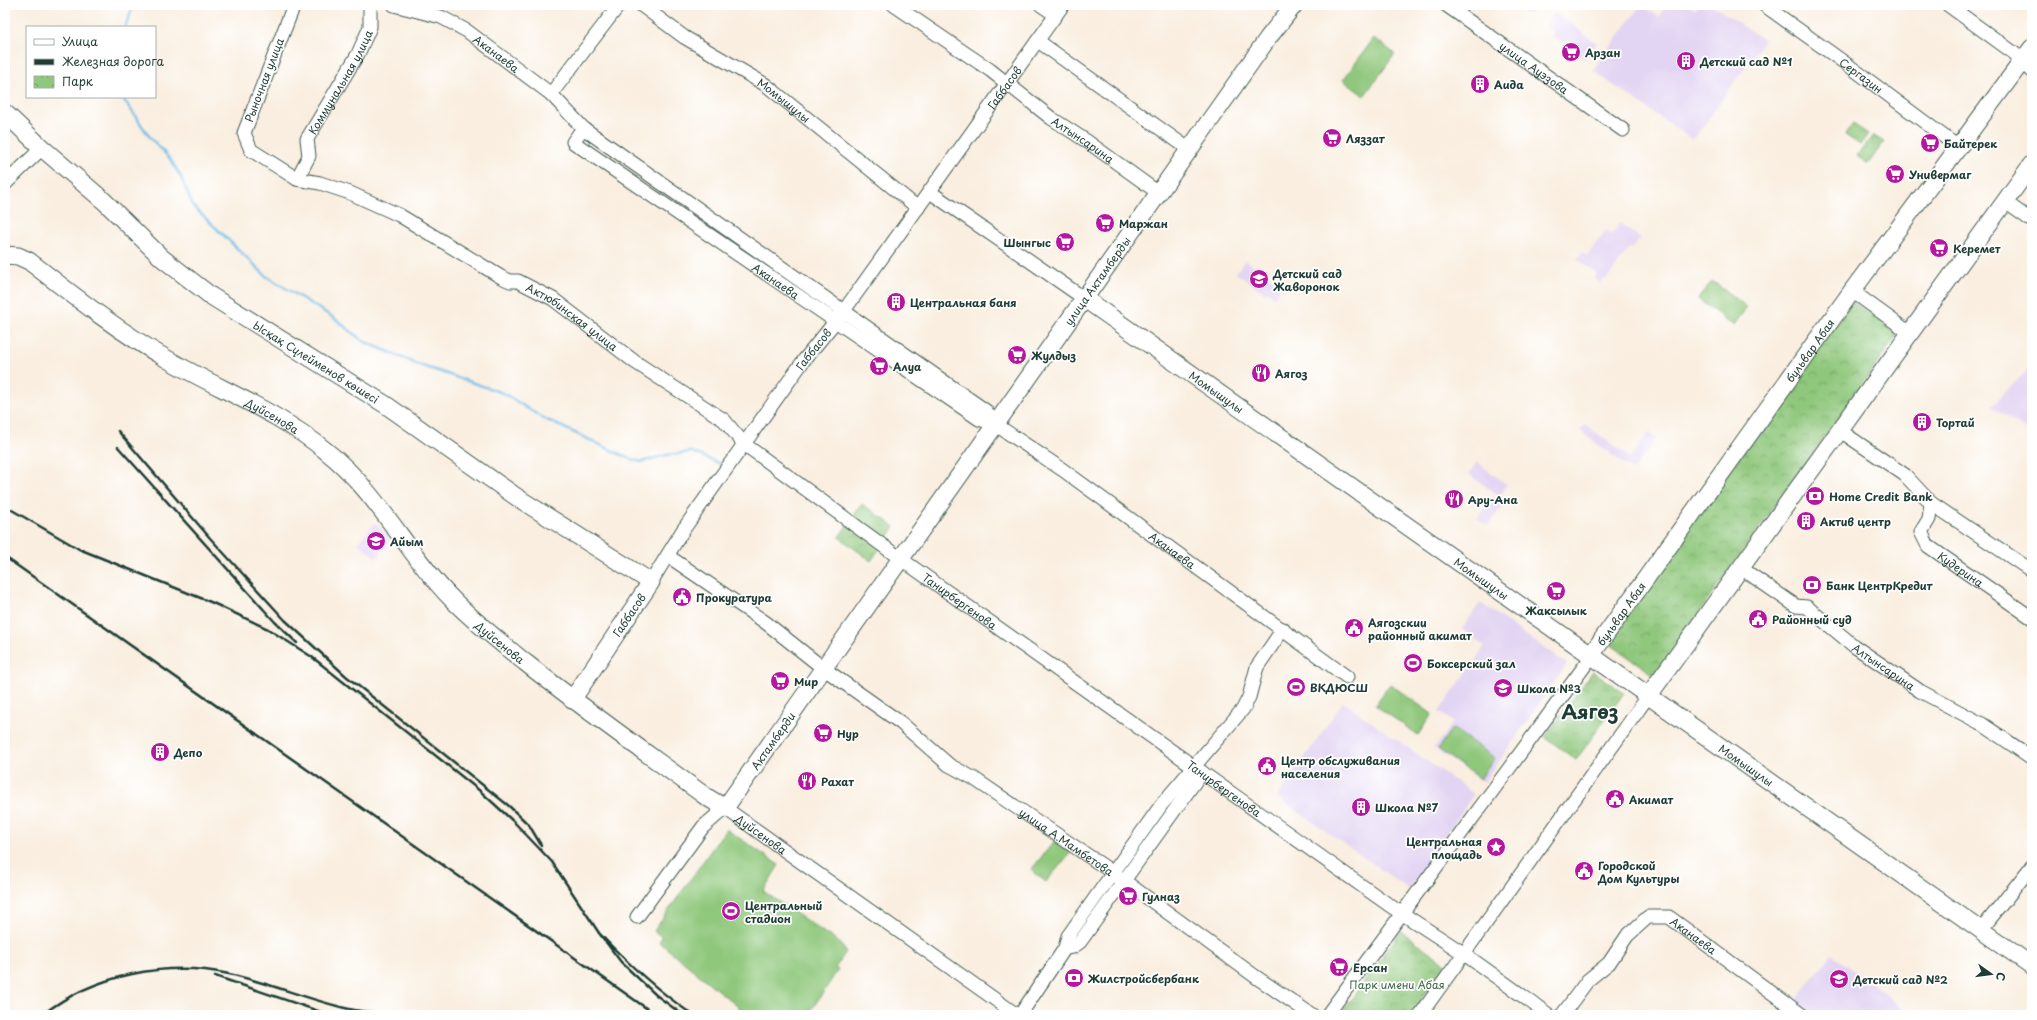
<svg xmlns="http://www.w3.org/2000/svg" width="2037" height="1020" font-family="'Playpen Sans',sans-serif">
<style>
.built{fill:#e2d4f3}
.park{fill:url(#park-crowns);stroke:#578258}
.garden{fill:#8fc77b;stroke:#578258}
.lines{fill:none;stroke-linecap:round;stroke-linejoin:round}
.stream{stroke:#6bbae5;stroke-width:2.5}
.minor-casing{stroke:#40584e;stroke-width:15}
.major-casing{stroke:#40584e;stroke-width:19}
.minor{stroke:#fff;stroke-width:13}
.major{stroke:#fff;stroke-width:17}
.rail{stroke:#1f3d34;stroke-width:2.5}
.labels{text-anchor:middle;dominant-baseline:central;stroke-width:3.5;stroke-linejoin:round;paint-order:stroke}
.poi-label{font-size:11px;font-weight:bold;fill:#1f3d34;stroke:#fff;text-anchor:start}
.street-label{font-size:11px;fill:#1f3d34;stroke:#fff}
.park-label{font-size:11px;fill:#416649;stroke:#fff}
.town-label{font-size:19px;font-weight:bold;fill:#1f3d34;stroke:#fff}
</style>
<defs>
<pattern id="park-crowns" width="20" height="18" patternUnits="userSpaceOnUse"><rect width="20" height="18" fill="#8fc77b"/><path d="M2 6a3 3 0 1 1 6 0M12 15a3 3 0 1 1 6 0" fill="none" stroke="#74a366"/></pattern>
</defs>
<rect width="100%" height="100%" fill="#fff"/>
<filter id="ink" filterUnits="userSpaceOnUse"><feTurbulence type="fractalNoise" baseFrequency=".025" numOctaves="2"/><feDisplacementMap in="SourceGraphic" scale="8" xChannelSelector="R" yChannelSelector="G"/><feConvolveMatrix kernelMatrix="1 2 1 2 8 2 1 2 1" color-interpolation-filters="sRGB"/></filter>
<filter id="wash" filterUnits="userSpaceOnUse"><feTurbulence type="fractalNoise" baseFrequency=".012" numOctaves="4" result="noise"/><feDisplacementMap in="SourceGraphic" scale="16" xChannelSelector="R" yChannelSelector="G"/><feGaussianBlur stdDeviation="0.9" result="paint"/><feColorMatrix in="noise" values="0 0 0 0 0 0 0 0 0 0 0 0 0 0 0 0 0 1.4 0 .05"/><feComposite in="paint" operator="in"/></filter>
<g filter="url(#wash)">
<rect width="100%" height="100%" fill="#f9eedf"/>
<g class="built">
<polygon points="1516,5 1535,5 1529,14"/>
<polygon points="1641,5 1659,17 1667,5 1689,5 1696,9 1698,5 1712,5 1764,40 1693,140 1593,71"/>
<polygon points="1554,12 1597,43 1585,59 1577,53 1579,50 1568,41 1565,45 1551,36 1554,32 1545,25"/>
<polygon points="1620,223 1640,238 1631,249 1629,248 1606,280 1604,279 1600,283 1594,279 1597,274 1577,259 1582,252 1587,256 1606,230 1612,235"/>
<polygon points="1245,260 1282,286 1275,297 1267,292 1266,294 1236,273"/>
<polygon points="2032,366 2032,434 1991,406"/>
<polygon points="1585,424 1630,458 1649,433 1656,439 1633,471 1580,431"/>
<polygon points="1477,462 1507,485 1499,496 1469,474"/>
<polygon points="1492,497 1503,505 1488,526 1477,519"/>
<polygon points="375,523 393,538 377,558 358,543"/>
<polygon points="1480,603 1567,664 1484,783 1434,748 1453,722 1439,712 1485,646 1462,629"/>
<polygon points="1343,702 1474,794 1409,889 1277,797"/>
<polygon points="1831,954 1913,1015 1806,1015 1793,1005"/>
</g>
<g class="park">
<polygon points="1853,124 1868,134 1860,145 1845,135"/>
<polygon points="1873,135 1884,142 1868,164 1857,156"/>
<polygon points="1852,301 1898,334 1654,675 1607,642"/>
<polygon points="862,504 895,527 871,561 839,537"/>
<polygon points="1593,671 1624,693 1576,760 1545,737"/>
<polygon points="1401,931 1446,964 1410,1015 1340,1015"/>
</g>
<g class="garden">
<polygon points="1374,38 1395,54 1364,96 1343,80"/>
<polygon points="1712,281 1747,307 1734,326 1698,299"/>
<polygon points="1390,684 1432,714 1418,735 1375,705"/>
<polygon points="1452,728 1495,758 1480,779 1438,749"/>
<polygon points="726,829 779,865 763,891 841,944 846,952 835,968 838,970 808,1015 739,1015 742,1010 659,942 662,937 654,931"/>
<polygon points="1056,839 1071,852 1046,882 1031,870"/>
</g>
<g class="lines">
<g class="stream">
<polyline points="125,27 134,5"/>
<polyline points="122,97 149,136 170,159 180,175 193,206 266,276 334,318 363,341 417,364 503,393 541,417 628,458 641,462 666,455 692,452 723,465"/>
</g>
</g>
</g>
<g filter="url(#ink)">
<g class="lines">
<g class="minor-casing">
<g id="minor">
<path id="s1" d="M294,5L244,133L251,150L297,179L320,183L350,193L399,215L501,277L510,281H518L553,299L635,362L724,420L744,444L901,559L1389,905L1463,953L1549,1015"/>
<path id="s2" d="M394,5L441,17L467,31L551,94L583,128L986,411L995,424"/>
<path id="s3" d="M641,5L684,37L766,85L918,208"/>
<path id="s4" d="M894,5L990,70L1051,118L1088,142L1160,194"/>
<polyline points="1041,5 1056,15"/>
<path id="s5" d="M1446,5L1623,130"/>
<path id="s6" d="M1764,5L1852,68L1958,147"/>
<polyline points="1948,5 2014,53 2032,71"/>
<polyline points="1038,41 1190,150"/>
<polyline points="551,94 619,5"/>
<path id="s7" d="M583,128L573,142L979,419L995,424L1063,470L1347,677"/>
<path id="s8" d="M297,179L309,156L307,139L358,54L370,27V5"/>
<polyline points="5,184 42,148"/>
<polyline points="930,192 1085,299"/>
<polyline points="2004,201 2032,221"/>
<polyline points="1852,291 1910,333"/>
<polyline points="1839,430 1905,475 1931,503 2032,571"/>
<path id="s9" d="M1931,503L1929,519L1921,532L1928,546L2032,618"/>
<path id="s10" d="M668,556L765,622L823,668L901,723L949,765L973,778L1112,872L1256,977L1312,1015"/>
<path id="s11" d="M1741,568L1796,606L1807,607L1854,646L1920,691L1982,724L2032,758"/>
<path id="s12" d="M651,582L683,530L744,444L804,360L843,312L1063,5"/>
<path id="s13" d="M637,917L703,827L725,808L1017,1015"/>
<polyline points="1981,930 2032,866"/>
<polyline points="1065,948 1073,947 1080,942 1202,772"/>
<polyline points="1020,1015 1065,948 1068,936 1162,804 1243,709 1249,697 1257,667 1283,629"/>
<polyline points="1327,1015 1592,656"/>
<polyline points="1420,1015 1649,695"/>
<path id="s14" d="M1562,1015L1588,980L1609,963L1627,936L1648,917H1669L1802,1015"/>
</g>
</g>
<g class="major-casing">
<g id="major">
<path id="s15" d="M5,113L42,148L104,201L162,258L211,296L386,405L518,498L651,582L572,700"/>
<path id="s16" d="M5,255L18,256L29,261C74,296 118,331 167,359C220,390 279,412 326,451C377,491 405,551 450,597C473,621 500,642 526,663C584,709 645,752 705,796L725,808L1268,38L1294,5"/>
<path id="s17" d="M1085,299L2032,966"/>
<path id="s18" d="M1591,655L1852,291L2032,48"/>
<polyline points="1649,695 2032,164"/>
</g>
</g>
<use href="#minor" class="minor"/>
<use href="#major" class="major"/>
<g class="rail">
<polyline points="118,431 210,538 285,620 346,676 509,806 529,825 541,845"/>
<polyline points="118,447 275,622 297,643"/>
<polyline points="5,506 79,549 213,603 268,629 312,657 480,791 514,822 552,862 599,933"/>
<polyline points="5,557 656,1015"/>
<polyline points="215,976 327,1014"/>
<path d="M42,1015C93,975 166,960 229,974C270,983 309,1000 349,1009C367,1013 386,1013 404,1015"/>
<path d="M683,1015L656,995L621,962L599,933C628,964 658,991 693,1015"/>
</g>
</g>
</g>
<defs>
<g id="supermarket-disc" transform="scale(1)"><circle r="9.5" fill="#b5179e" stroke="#fff"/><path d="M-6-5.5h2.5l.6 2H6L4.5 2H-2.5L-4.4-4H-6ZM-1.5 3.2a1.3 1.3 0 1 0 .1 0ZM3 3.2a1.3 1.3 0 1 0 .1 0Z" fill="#fff"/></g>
<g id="building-disc" transform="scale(1)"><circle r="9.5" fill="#b5179e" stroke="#fff"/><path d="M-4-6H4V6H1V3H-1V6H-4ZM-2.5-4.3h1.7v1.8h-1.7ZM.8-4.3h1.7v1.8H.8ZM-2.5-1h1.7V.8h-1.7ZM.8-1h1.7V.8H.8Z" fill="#fff"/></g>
<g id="school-disc" transform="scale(1)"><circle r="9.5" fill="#b5179e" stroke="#fff"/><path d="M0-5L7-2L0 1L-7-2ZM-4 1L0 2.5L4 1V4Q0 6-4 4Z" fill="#fff"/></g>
<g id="restaurant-disc" transform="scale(1)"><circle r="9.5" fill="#b5179e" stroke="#fff"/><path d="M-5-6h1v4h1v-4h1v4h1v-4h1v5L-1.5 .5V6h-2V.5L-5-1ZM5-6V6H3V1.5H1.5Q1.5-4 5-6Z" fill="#fff"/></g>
<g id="bank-disc" transform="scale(1)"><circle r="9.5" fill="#b5179e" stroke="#fff"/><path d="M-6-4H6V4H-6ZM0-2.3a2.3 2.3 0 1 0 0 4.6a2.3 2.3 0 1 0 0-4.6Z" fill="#fff"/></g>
<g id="civic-disc" transform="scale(1)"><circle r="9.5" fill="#b5179e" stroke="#fff"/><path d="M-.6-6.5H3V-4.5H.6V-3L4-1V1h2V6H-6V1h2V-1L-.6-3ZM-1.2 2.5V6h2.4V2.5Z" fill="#fff"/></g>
<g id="stadium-disc" transform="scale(1)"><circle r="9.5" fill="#b5179e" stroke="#fff"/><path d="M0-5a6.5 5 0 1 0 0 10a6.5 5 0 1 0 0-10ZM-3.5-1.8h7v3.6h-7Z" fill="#fff"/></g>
<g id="sight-disc" transform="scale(1)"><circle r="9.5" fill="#b5179e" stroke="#fff"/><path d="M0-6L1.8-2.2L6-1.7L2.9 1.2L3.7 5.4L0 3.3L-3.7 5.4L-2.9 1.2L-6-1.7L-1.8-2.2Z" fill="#fff"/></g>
</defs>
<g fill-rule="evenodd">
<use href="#supermarket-disc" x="1571" y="52"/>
<use href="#building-disc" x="1686" y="61"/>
<use href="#building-disc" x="1480" y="84"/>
<use href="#supermarket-disc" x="1332" y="138"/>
<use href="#supermarket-disc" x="1930" y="143"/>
<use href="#supermarket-disc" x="1895" y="174"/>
<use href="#supermarket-disc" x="1105" y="223"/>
<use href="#supermarket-disc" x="1065" y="242"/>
<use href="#supermarket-disc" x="1939" y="248"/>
<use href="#school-disc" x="1259" y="279"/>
<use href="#building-disc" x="896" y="302"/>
<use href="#supermarket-disc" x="1017" y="355"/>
<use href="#supermarket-disc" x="879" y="366"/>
<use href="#restaurant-disc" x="1261" y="373"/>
<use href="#building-disc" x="1922" y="422"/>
<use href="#bank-disc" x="1815" y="496"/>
<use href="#restaurant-disc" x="1454" y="499"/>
<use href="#building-disc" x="1806" y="521"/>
<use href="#school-disc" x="376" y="541"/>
<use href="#bank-disc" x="1812" y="585"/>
<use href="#supermarket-disc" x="1556" y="591"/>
<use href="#civic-disc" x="682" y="597"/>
<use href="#civic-disc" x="1758" y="619"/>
<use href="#civic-disc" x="1354" y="628"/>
<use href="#stadium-disc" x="1413" y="663"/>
<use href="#supermarket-disc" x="780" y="681"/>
<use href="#stadium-disc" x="1296" y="687"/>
<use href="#school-disc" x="1503" y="688"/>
<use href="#supermarket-disc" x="823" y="733"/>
<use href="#building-disc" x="160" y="752"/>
<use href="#civic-disc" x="1267" y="766"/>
<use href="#restaurant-disc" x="807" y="781"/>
<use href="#civic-disc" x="1615" y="799"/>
<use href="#building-disc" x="1361" y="807"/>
<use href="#sight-disc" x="1496" y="847"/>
<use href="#civic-disc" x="1584" y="871"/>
<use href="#supermarket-disc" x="1128" y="896"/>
<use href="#stadium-disc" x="731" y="911"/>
<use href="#supermarket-disc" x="1339" y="967"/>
<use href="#bank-disc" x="1074" y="978"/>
<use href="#school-disc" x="1839" y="979"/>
</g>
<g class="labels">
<g class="poi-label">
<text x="1585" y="52">Арзан</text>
<text x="1700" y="61">Детский сад №1</text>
<text x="1494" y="84">Аида</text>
<text x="1346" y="138">Ляззат</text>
<text x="1944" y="143">Байтерек</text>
<text x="1909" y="174">Универмаг</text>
<text x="1119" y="223">Маржан</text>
<text x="1051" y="242" text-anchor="end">Шынгыс</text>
<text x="1953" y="248">Керемет</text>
<text x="1273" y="273">Детский сад<tspan x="1273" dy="13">Жаворонок</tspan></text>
<text x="910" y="302">Центральная баня</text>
<text x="1031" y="355">Жулдыз</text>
<text x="893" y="366">Алуа</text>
<text x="1275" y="373">Аягоз</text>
<text x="1936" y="422">Тортай</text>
<text x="1829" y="496">Home Credit Bank</text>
<text x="1468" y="499">Ару-Ана</text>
<text x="1820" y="521">Актив центр</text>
<text x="390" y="541">Айым</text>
<text x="1826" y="585">Банк ЦентрКредит</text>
<text x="696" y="597">Прокуратура</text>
<text x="1556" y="610" text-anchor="middle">Жаксылык</text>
<text x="1772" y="619">Районный суд</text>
<text x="1368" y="622">Аягозскии<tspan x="1368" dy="13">районный акимат</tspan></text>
<text x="1427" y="663">Боксерский зал</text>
<text x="794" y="681">Мир</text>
<text x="1310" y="687">ВКДЮСШ</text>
<text x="1517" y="688">Школа №3</text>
<text x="837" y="733">Нур</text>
<text x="174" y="752">Депо</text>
<text x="1281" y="760">Центр обслуживания<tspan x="1281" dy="13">населения</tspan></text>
<text x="821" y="781">Рахат</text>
<text x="1629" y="799">Акимат</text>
<text x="1375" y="807">Школа №7</text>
<text x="1482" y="841" text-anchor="end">Центральная<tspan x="1482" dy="13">площадь</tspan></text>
<text x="1598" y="865">Городской<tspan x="1598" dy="13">Дом Культуры</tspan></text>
<text x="1142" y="896">Гулназ</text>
<text x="745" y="905">Центральный<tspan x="745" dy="13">стадион</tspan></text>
<text x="1353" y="967">Ерсан</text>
<text x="1088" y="978">Жилстройсбербанк</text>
<text x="1853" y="979">Детский сад №2</text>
</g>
<g class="street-label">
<text stroke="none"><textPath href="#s2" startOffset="115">Аканаева</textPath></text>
<text stroke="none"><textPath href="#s5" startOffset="108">улица Ауэзова</textPath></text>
<text stroke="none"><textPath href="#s6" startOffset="120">Сергазин</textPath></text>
<text transform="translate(264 80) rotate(-69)">Рыночная улица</text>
<text stroke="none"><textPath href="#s8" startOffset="109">Коммунальная улица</textPath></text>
<text stroke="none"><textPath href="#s12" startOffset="608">Габбасов</textPath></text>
<text stroke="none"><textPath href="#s3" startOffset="172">Момышулы</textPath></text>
<text stroke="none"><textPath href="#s4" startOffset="232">Алтынсарина</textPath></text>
<text stroke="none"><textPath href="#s7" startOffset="263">Аканаева</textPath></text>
<text stroke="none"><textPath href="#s16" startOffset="1563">улица Актамберды</textPath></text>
<text stroke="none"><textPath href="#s1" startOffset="521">Актюбинская улица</textPath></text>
<text stroke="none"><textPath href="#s12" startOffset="284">Габбасов</textPath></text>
<text stroke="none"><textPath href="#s18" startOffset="375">бульвар Абая</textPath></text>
<text stroke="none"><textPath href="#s15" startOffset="400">Ысқақ Сүлейменов көшесі</textPath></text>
<text stroke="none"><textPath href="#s17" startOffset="161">Момышулы</textPath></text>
<text stroke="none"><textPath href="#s16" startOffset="314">Дуйсенова</textPath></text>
<text stroke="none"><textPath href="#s7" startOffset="743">Аканаева</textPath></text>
<text stroke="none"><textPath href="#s9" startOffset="87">Кудерина</textPath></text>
<text stroke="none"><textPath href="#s17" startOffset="485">Момышулы</textPath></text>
<text stroke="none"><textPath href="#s1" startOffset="1003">Танирбергенова</textPath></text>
<text stroke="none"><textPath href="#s18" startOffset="51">бульвар Абая</textPath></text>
<text transform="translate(629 615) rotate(-56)">Габбасов</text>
<text stroke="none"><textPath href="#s16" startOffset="638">Дуйсенова</textPath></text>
<text stroke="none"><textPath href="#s11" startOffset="175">Алтынсарина</textPath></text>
<text stroke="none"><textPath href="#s16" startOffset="1000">Актамберди</textPath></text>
<text stroke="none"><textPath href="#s17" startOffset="809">Момышулы</textPath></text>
<text stroke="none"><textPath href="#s1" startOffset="1327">Танирбергенова</textPath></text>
<text stroke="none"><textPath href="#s13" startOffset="185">Дуйсенова</textPath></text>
<text stroke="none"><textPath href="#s10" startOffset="491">улица А.Мамбетова</textPath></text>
<text stroke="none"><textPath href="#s14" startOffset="183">Аканаева</textPath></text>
</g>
<g class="park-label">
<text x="1397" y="984">Парк имени Абая</text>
</g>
<g class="town-label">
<text x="1590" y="711">Аягөз</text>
</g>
</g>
<rect width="2037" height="1020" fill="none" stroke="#fff" stroke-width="20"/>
<rect x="26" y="26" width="130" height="72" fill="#ffffff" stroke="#a5b1ae"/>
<rect x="34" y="39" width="20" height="6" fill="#ffffff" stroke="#a5b1ae"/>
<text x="62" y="46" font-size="12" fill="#1f3d34">Улица</text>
<rect x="34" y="59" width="20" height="6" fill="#1f3d34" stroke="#a5b1ae"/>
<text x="62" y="66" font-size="12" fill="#1f3d34">Железная дорога</text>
<rect x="34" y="76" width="20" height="12" fill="url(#park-crowns)" stroke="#a5b1ae"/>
<text x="62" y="86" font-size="12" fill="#1f3d34">Парк</text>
<g transform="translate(1991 974) rotate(104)" stroke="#ffffff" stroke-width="3" paint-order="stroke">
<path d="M0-3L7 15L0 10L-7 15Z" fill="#1f3d34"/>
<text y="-6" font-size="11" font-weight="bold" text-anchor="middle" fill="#1f3d34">С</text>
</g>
</svg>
